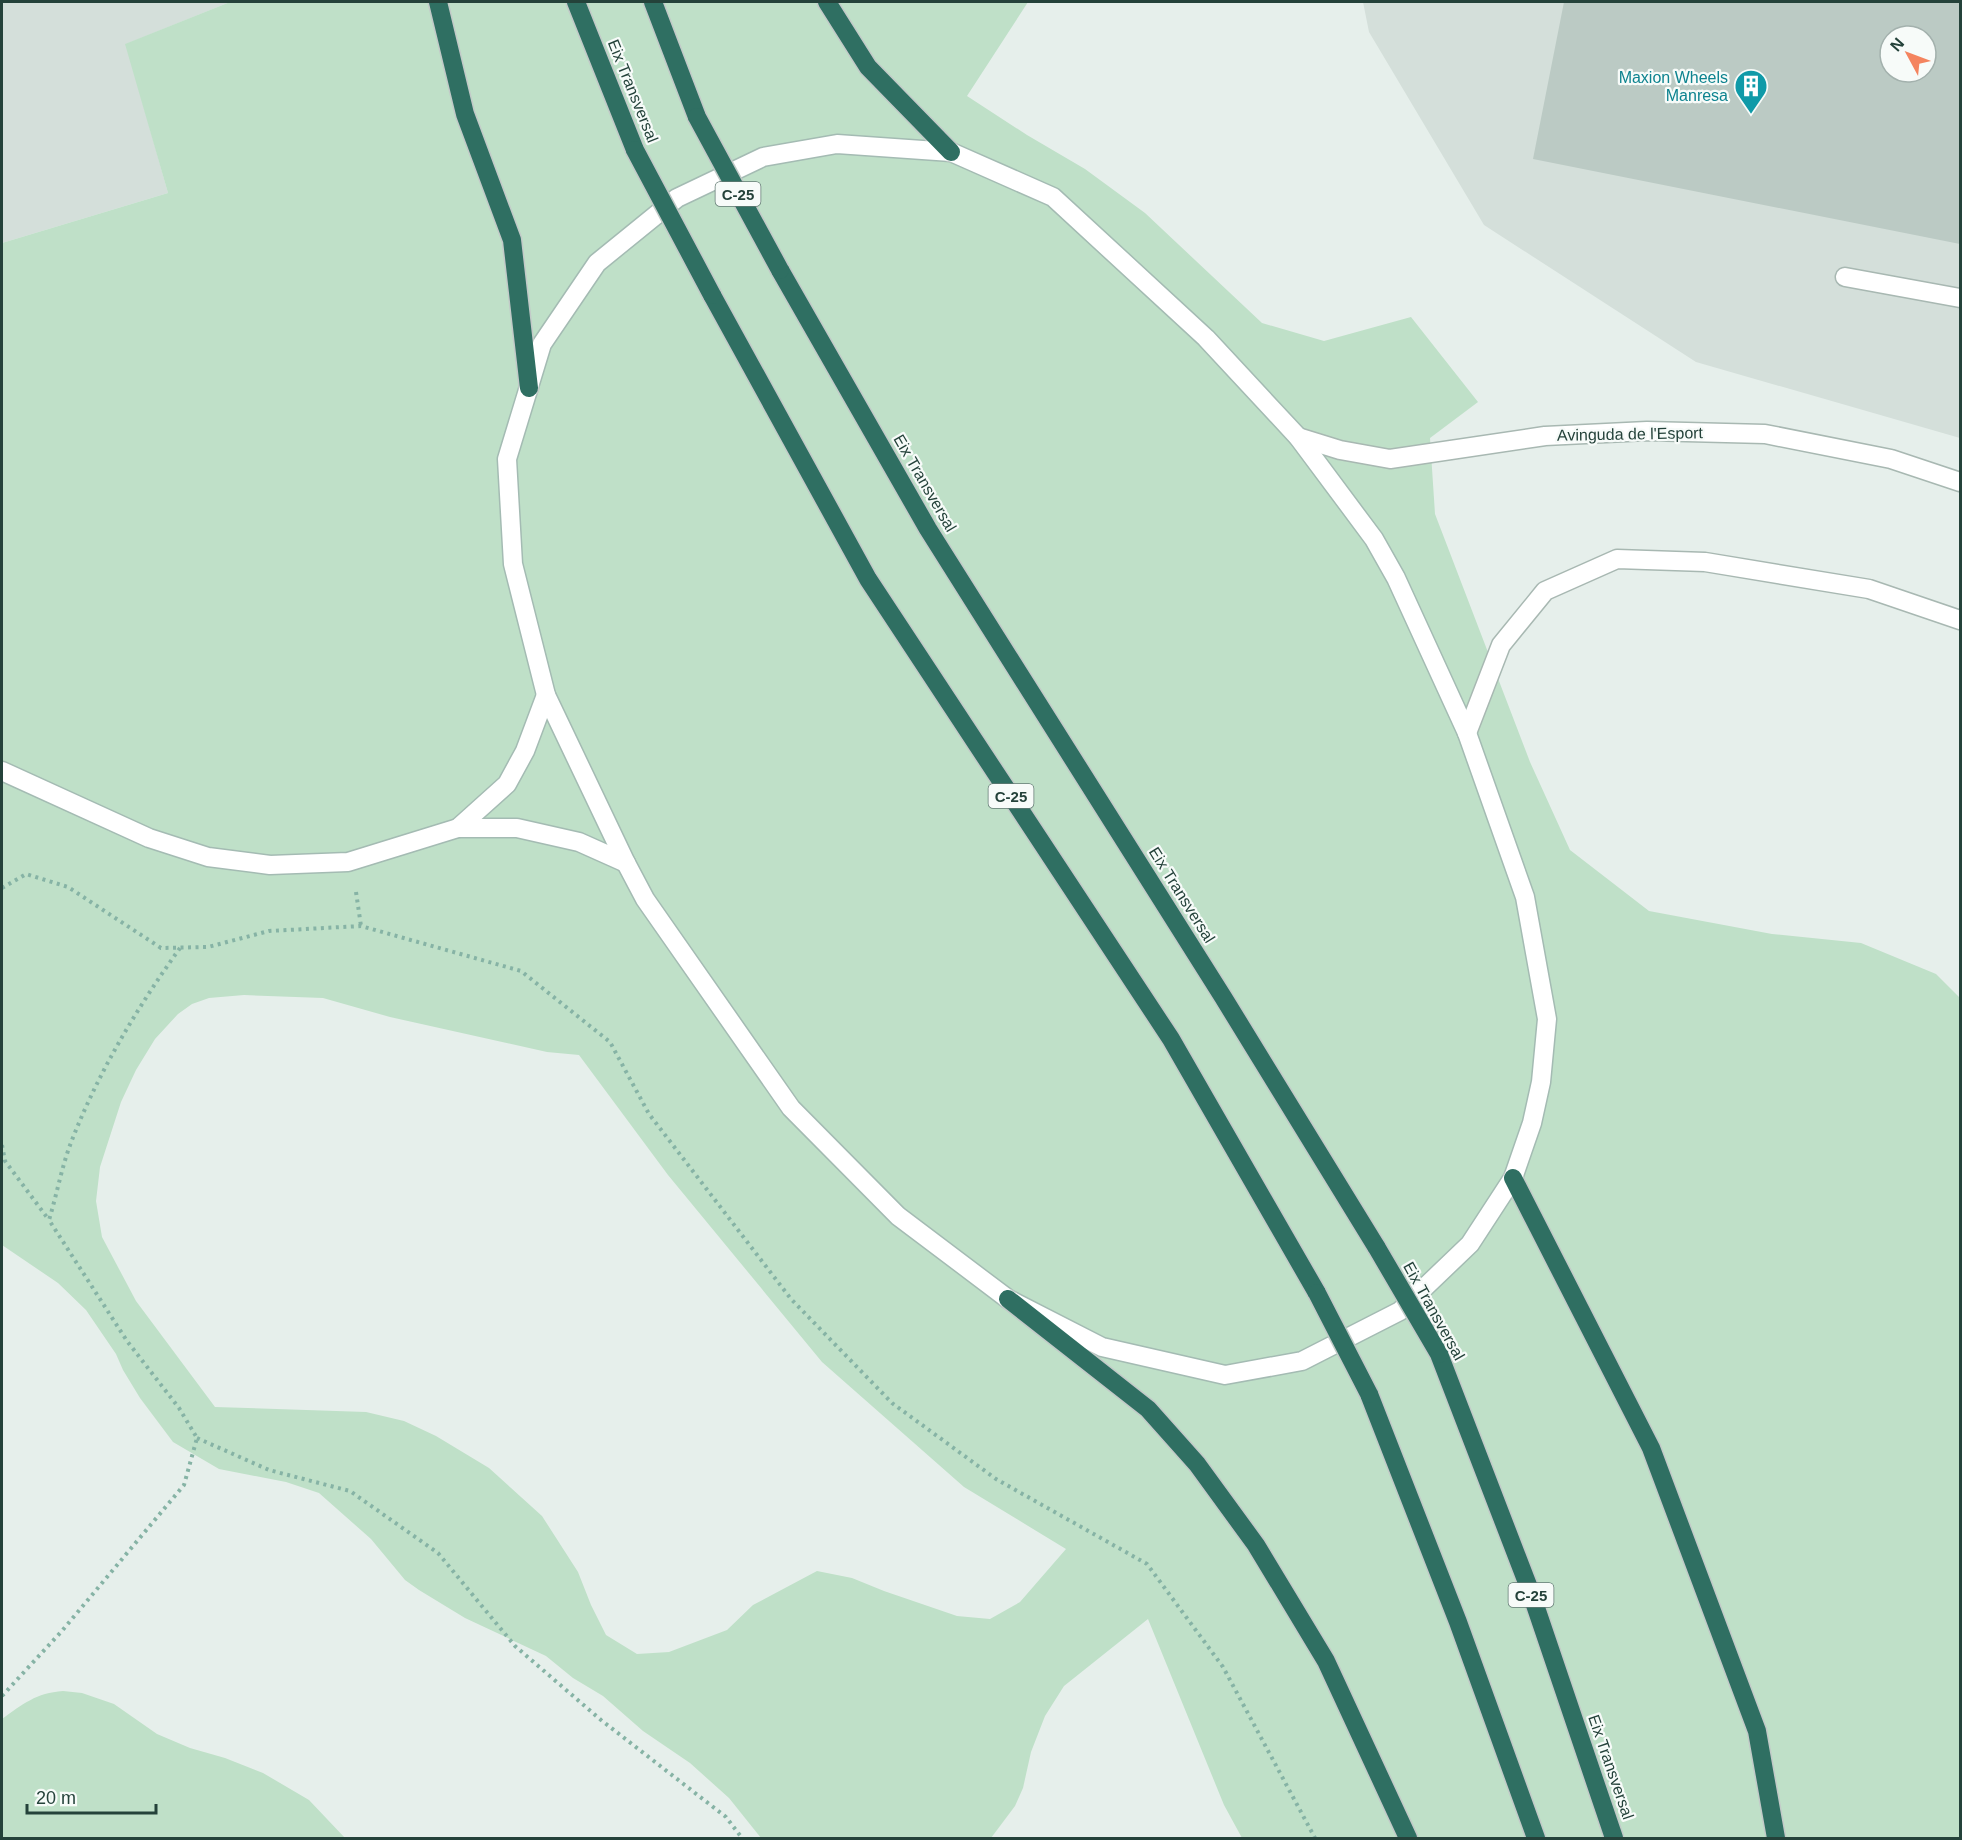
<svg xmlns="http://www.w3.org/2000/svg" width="1962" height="1840" font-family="Arial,sans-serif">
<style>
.built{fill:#d4dfda;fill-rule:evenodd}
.green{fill:#bfe0c8;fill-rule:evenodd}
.building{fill:#bbcac4;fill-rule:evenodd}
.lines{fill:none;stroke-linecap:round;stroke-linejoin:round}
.lane-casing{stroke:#a8b8b2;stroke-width:21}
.street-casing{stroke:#a8b8b2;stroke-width:21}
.secondary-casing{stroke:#a4bbb3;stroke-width:21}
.highway-casing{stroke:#c2cac8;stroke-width:21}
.path{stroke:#86b3a5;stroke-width:4;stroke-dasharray:3 4.5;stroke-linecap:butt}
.lane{stroke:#fff;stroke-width:18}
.street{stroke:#fff;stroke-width:18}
.secondary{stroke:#fff;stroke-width:18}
.highway{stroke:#2f6f62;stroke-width:18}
.highway-bridge-casing{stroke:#c2cac8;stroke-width:21;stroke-linecap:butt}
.highway-bridge{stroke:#2f6f62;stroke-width:18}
.labels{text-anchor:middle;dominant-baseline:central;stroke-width:4.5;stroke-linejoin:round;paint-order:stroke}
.shield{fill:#f7fbf9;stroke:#637a73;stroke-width:1.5}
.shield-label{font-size:15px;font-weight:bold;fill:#24423a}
.culture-label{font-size:16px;fill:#0d838f;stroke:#f7fbf9;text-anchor:end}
.street-label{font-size:16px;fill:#24423a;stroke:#f7fbf9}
</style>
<rect width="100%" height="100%" fill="#e6efeb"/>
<g class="built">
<polygon points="2,2 230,2 126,44 168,193 2,243"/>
<path d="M1363,2H1960V438L1696,362L1484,225L1369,32ZM1890,36H1926V72H1890Z"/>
</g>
<g class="green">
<path d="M230,2H1028L967,96L1027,135L1085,169L1145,213L1262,323L1324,341L1411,317L1478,402L1430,438L1435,514L1530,762L1570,850L1649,911L1772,934L1861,943L1936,974L1960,998V1838H1242L1224,1805L1148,1619L1064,1686L1045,1716L1031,1752L1023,1788L1015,1806L991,1838H761L729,1798L690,1763L643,1731L603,1696L573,1678L546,1656L465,1618L419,1590L405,1580L371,1539L319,1493L286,1482L219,1469L173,1442L140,1398L123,1370L116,1354L86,1310L58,1283L2,1245V243L168,193L125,44ZM244,995L323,998L390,1017L547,1052L579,1055L668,1175L822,1362L964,1487L1066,1549L1020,1602L990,1619L957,1616L884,1591L852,1578L817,1571L753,1605L727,1630L669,1652L637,1654L606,1635L591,1605L578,1572L542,1516L489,1468L436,1436L404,1421L366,1412L215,1407L136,1301L102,1237L96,1201L100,1167L121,1102L136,1070L155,1039L178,1014L192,1004L209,998Z"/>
<path d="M63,1691L82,1693L114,1704L157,1734L190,1748L225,1758L263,1773L309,1800L345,1838H2V1719C23,1704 36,1693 63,1691Z"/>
</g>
<path class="building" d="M1564,2H1960V244L1533,159ZM1890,36H1926V72H1890Z"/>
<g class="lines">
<g class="lane-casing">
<polyline id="lane" points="1845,277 1960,298"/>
</g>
<g class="street-casing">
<g id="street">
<polyline points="1298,437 1340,450 1390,459 1545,436 1647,431 1765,434 1891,459 1960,482"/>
<polyline points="1467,733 1501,645 1545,591 1617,559 1705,562 1869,589 1960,620"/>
</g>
</g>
<g class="secondary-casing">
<g id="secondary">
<polygon points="837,144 951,152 1053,197 1206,338 1298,437 1374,539 1396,578 1467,733 1525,897 1547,1019 1541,1082 1532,1123 1513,1178 1470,1244 1400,1311 1302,1361 1225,1375 1102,1347 1008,1299 898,1216 791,1108 645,899 626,863 546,695 513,564 507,459 542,344 597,263 677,198 763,157"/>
<polyline points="2,771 149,838 208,857 270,865 348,862 458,828 517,828 579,842 626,863"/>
<polyline points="458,828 507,784 525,751 546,695"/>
</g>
</g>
<g class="highway-casing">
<g id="highway">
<polyline points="438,2 465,114 512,240 529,388"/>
<polyline points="576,2 635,150"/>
<polyline points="653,2 697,117"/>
<polyline points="827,2 868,67 951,152"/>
<polyline points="780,270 928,529 1223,997 1377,1248"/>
<polyline points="712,295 868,579 1171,1039 1317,1293"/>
<polyline points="1513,1178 1651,1448 1757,1731 1776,1838"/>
<polyline points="1008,1299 1148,1409 1197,1464 1256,1545 1326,1661 1408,1838"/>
<polyline points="1439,1354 1531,1593 1614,1838"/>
<polyline points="1369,1394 1458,1622 1536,1838"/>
</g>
</g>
<g class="path">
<polyline points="2,888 26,874 68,887 161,948 208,947 269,931 361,926 521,971 610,1042 649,1114 791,1299 892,1403 996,1479 1147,1564 1223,1667 1315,1838"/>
<polyline points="356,892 361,926"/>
<polyline points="2,1145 5,1161 49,1220"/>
<polyline points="197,1438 269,1470 350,1491 438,1553 515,1646 601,1720 726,1817 742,1838"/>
<path d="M2,1696L61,1632L184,1485L197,1438L179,1408L127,1341L49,1220C57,1194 62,1165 72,1140C99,1071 137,1008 180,948"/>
</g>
<use href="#lane" class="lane"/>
<use href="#street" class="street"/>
<use href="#secondary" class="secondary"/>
<use href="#highway" class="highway"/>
<g class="highway-bridge-casing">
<g id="highway-bridge">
<polyline points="697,117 780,270"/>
<polyline points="635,150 712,295"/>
<polyline points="1377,1248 1439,1354"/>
<polyline points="1317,1293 1369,1394"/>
</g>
</g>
<use href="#highway-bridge" class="highway-bridge"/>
</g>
<defs>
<g id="building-pin" transform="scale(1.725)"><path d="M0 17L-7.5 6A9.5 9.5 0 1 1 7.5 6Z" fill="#0f9aa8" stroke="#f7fbf9"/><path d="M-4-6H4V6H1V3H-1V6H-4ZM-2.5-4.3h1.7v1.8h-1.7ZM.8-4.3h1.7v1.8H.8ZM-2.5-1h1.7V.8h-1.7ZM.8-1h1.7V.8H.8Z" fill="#fff"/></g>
</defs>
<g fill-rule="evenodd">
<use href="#building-pin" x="1751" y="86"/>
</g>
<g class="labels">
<g class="shield">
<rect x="715.5" y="182" width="45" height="24" rx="4.5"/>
<rect x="988.5" y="784" width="45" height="24" rx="4.5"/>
<rect x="1508.5" y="1583" width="45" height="24" rx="4.5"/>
</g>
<g class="shield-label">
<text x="738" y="194">C-25</text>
<text x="1011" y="796">C-25</text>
<text x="1531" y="1595">C-25</text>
</g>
<g class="culture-label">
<text x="1728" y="77">Maxion Wheels<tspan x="1728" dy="18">Manresa</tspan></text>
</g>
<g class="street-label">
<text transform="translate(633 91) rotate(68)">Eix Transversal</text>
<text transform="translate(1630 434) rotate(-1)">Avinguda de l'Esport</text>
<text transform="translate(925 483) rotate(60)">Eix Transversal</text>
<text transform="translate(1182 895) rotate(58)">Eix Transversal</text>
<text transform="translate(1434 1311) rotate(61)">Eix Transversal</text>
<text transform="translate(1611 1767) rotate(71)">Eix Transversal</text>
</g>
</g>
<rect width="1962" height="1840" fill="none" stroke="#24423a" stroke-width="6"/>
<g transform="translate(1908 54) rotate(311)"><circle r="28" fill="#f7fbf9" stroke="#a3b1ad" stroke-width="1.5"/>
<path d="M0-4.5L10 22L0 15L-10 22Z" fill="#f4845f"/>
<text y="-9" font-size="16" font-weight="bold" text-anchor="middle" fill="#24423a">N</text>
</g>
<path d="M27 1804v9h129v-9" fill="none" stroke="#24423a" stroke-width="3"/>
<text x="36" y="1804" font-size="18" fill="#24423a" stroke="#f7fbf9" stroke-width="4.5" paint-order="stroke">20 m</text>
</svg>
